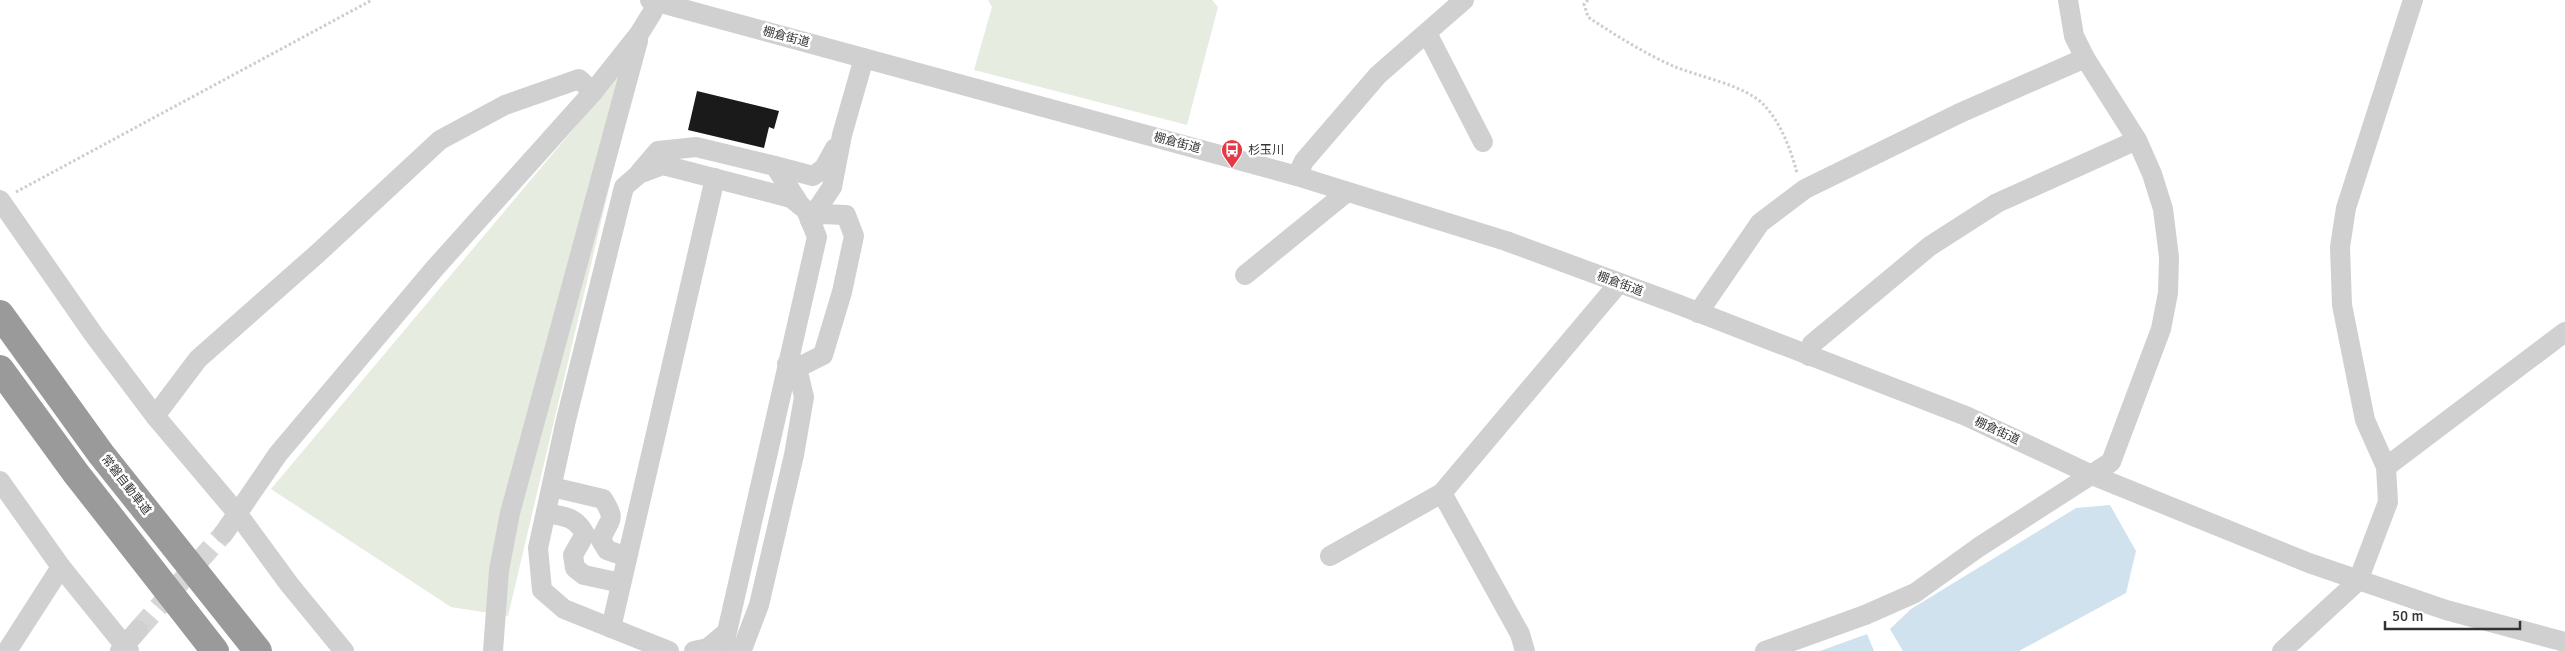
<svg xmlns="http://www.w3.org/2000/svg" width="2565" height="651" font-family="Signika,'Noto Sans JP',sans-serif">
<style>
.green{fill:#e6ecdf}
.water{fill:#cfe2ee}
.building{fill:#1a1a1a}
.lines{fill:none;stroke-linecap:round;stroke-linejoin:round}
.minor-tunnel{stroke:#d6d6d6;stroke-width:20;stroke-dasharray:20 10;stroke-linecap:butt}
.path{stroke:#cdcdcd;stroke-width:3;stroke-dasharray:2.5 2.5;stroke-linecap:butt}
.minor{stroke:#d0d0d0;stroke-width:20}
.highway{stroke:#9a9a9a;stroke-width:28}
.labels{text-anchor:middle;dominant-baseline:central;stroke-width:5;stroke-linejoin:round;paint-order:stroke}
.street-label{font-size:12px;fill:#333;stroke:#fff}
.poi-label{font-size:12px;fill:#333;stroke:#fff;text-anchor:start}
</style>
<rect width="100%" height="100%" fill="#fff"/>
<g class="green">
<polygon points="988,0 1212,0 1218,7 1187,125 974,70 992,7"/>
<polygon points="636,74 508,616 451,607 271,489 619,75"/>
</g>
<g class="water">
<polygon points="2110,505 2136,551 2126,593 2019,651 1903,651 1890,629 1911,609 2076,508"/>
<polygon points="1867,634 1874,651 1820,651"/>
</g>
<polygon class="building" points="697,91 779,111 774,129 769,127 764,148 688,130"/>
<g class="lines">
<polyline class="minor-tunnel" points="138,630 224,533"/>
<g class="path">
<path d="M1588,0L1584,4L1588,17C1615,35 1644,53 1673,66C1699,77 1745,85 1764,105C1781,123 1791,150 1797,173"/>
<polyline points="16,192 372,0"/>
</g>
<g class="minor">
<polyline points="650,0 1297,176 1506,241 1677,304 1966,416 2092,475 2309,563 2446,610 2565,642"/>
<polyline points="1427,33 1483,142"/>
<polyline points="775,166 813,176 824,168 835,148"/>
<polyline points="640,172 658,151 696,147 775,166 800,205"/>
<polyline points="1297,176 1304,161 1378,75 1464,0"/>
<polyline points="0,200 94,335 155,416 237,513 289,584 344,651"/>
<polyline points="810,220 832,187 842,135 864,58"/>
<polyline points="1245,275 1347,192"/>
<polyline points="1698,313 1760,223 1805,189 1960,113 2085,58"/>
<polyline points="1809,356 1812,344 1930,246 1997,203 2137,140"/>
<polyline points="797,368 823,355 842,292 854,236 846,215 822,214 810,220"/>
<polyline points="155,416 198,359 317,254 440,140 505,105 579,79 593,92"/>
<polyline points="2386,467 2565,332"/>
<polyline points="0,481 61,567 129,651"/>
<path d="M552,487L603,499C618,523 608,518 601,540L607,550L627,557"/>
<polyline points="1442,493 1619,283"/>
<path d="M546,513C565,517 575,516 585,534L573,555L575,568L584,575L621,583"/>
<polyline points="224,533 278,454 435,268 593,92 639,34 652,13 657,0"/>
<polyline points="1330,556 1442,493 1520,634 1525,651"/>
<polyline points="611,628 715,178"/>
<polyline points="708,648 743,647 759,605 794,455 804,397 797,368 787,364"/>
<polyline points="7,651 61,567"/>
<polyline points="120,651 138,630"/>
<polyline points="493,651 499,570 510,513 638,41"/>
<polyline points="669,651 564,609 542,590 538,548 566,420 624,187 639,174 663,165 791,198 806,210 817,237 727,632 708,648 694,651"/>
<polyline points="1765,651 1865,615 1915,593 1979,547 2111,462 2161,329 2168,293 2169,257 2163,209 2152,174 2137,140 2085,58 2074,36 2068,0"/>
<polyline points="2282,651 2358,581 2388,502 2386,467 2365,420 2342,305 2340,247 2346,208 2413,0"/>
</g>
<g class="highway">
<polyline points="0,314 101,454 258,651"/>
<polyline points="0,369 75,472 215,651"/>
</g>
</g>
<defs>
<g id="bus-pin" transform="scale(1.125)"><path d="M0 17L-7.5 6A9.5 9.5 0 1 1 7.5 6Z" fill="#e63946" stroke="#fff"/><path d="M-5-6H5V4H4V6H2V4H-2V6H-4V4H-5ZM-3.5-4V0h7V-4ZM-3.5 1.2v1.5H-2V1.2ZM2 1.2v1.5H3.5V1.2Z" fill="#fff"/></g>
</defs>
<g fill-rule="evenodd">
<use href="#bus-pin" x="1232" y="150"/>
</g>
<g class="labels">
<g class="street-label">
<text transform="translate(786 37) rotate(15)">棚倉街道</text>
<text transform="translate(1177 143) rotate(15)">棚倉街道</text>
<text transform="translate(1620 284) rotate(20)">棚倉街道</text>
<text transform="translate(1997 431) rotate(25)">棚倉街道</text>
<text transform="translate(126 485) rotate(52)">常磐自動車道</text>
</g>
<g class="poi-label">
<text x="1248" y="150">杉玉川</text>
</g>
</g>
<path d="M2385 621v8h135v-8" fill="none" stroke="#333333" stroke-width="2.5"/>
<text x="2392" y="621" font-size="15" fill="#333333" stroke="#ffffff" stroke-width="4" paint-order="stroke">50 m</text>
</svg>
